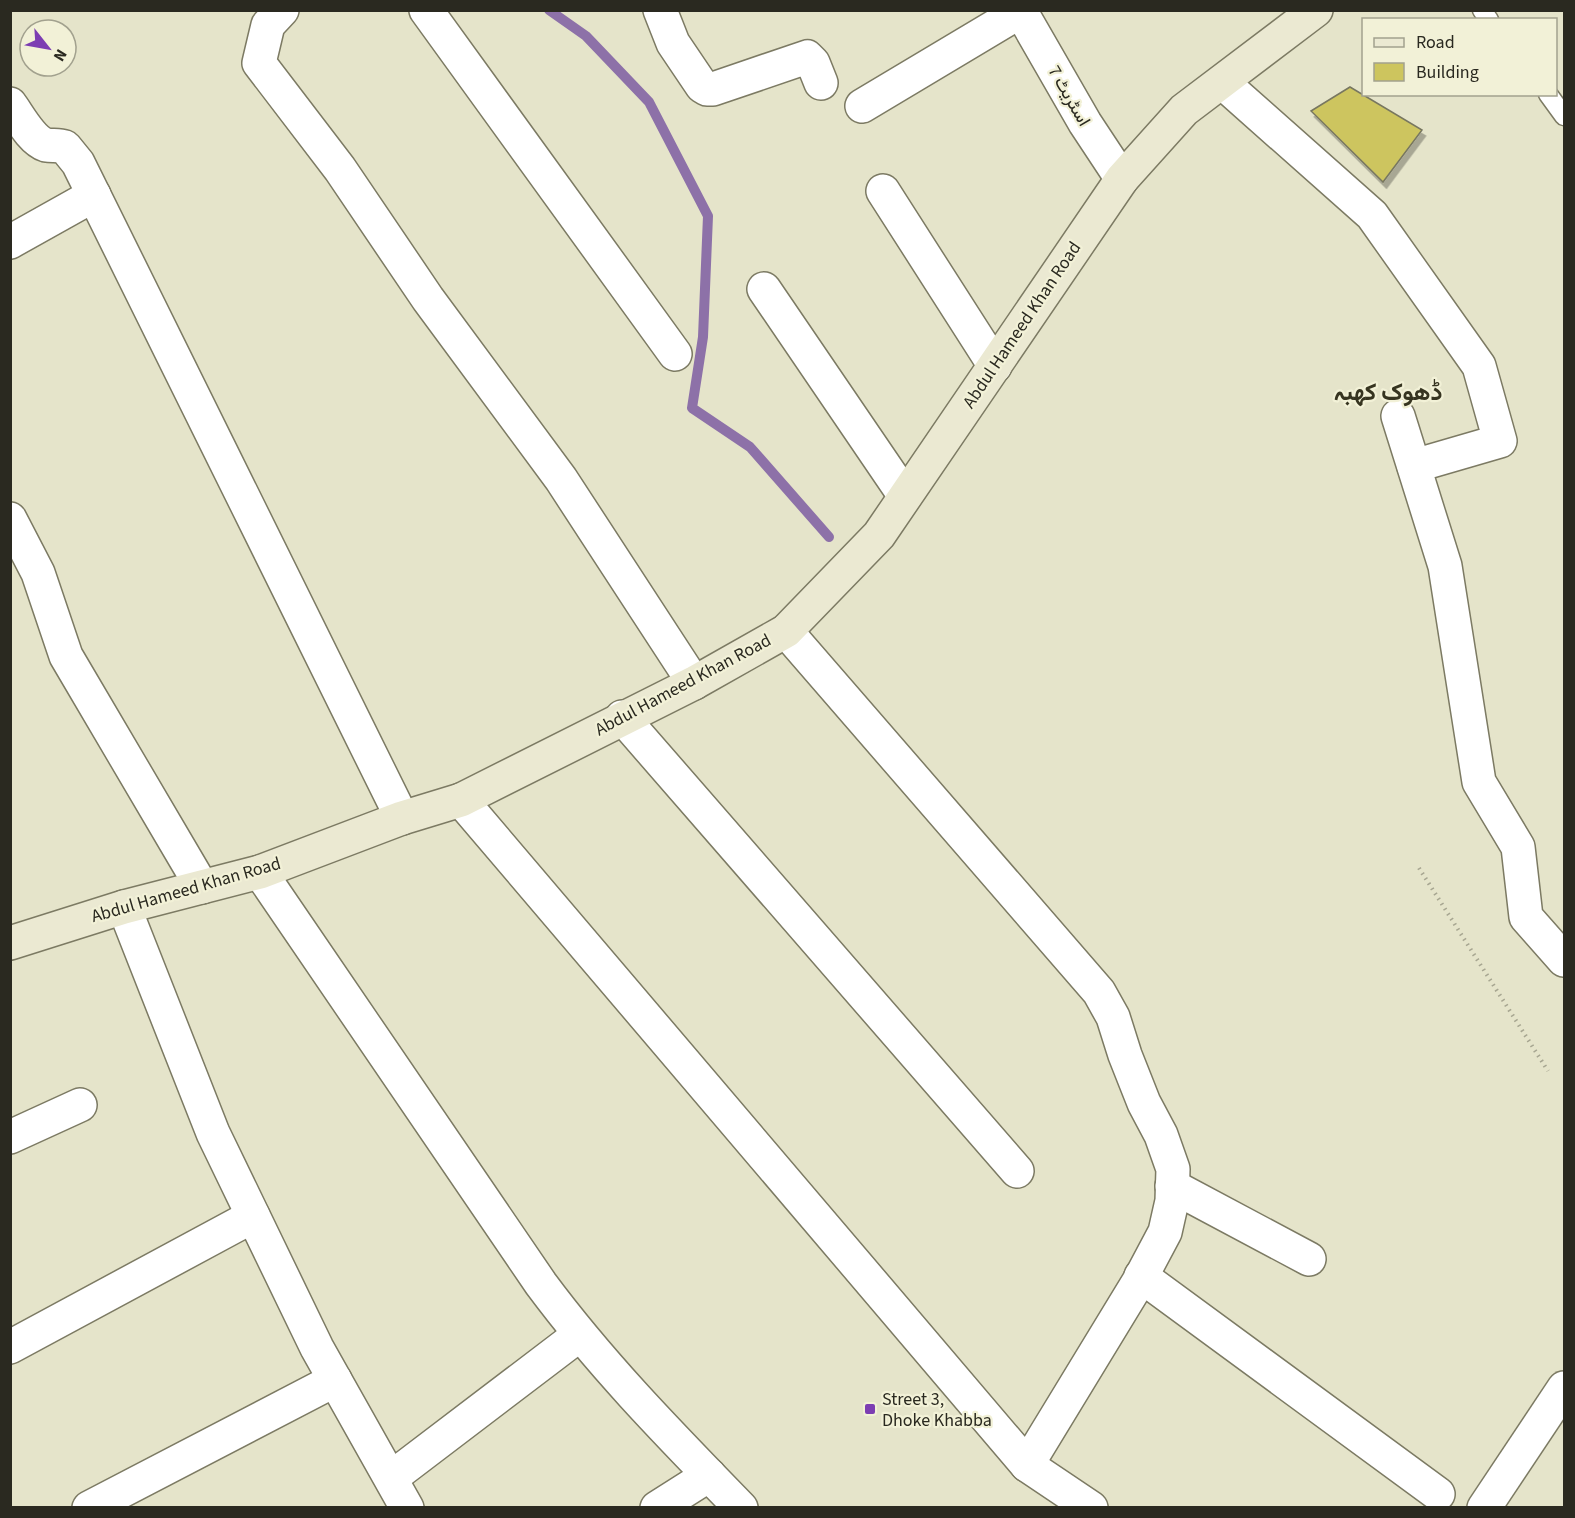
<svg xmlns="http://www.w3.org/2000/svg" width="1575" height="1518" font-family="'Source Sans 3',Vazirmatn,sans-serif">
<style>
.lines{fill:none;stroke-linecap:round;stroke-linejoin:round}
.stream{stroke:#8d71a8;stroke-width:10}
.building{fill:#cdc55e;stroke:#787760;stroke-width:1.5;filter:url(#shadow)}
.lane-casing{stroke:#7c7a63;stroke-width:21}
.street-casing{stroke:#7c7a63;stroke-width:36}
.secondary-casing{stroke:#7c7a63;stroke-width:36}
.path{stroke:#a7a691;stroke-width:4;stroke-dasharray:1.5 4.5;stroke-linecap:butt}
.lane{stroke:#fff;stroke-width:18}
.street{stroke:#fff;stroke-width:33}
.secondary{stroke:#ebe9d2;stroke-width:33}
.poi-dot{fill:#7c3db2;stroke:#f2f1d7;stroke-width:2}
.labels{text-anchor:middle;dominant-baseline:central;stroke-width:4.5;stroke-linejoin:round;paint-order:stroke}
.street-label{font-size:18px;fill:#2a2920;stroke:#f2f1d7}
.poi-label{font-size:18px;fill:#2a2920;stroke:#f2f1d7;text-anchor:start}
.district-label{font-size:24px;font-weight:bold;fill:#363420;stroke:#f2f1d7}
</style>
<defs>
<filter id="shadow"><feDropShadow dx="3.5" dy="6" stdDeviation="0" flood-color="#0004"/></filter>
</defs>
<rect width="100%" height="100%" fill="#e5e4ca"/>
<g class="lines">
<polyline class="stream" points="549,10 586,36 649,102 708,216 703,337 692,408 750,447 829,537"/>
</g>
<polygon class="building" points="1350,87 1422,130 1383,182 1311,111"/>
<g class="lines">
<g class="lane-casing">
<g id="lane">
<polyline points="1482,10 1489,20"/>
<polyline points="1548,94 1564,116"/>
</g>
</g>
<g class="street-casing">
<g id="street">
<polyline points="282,10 268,25 259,63 340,169 428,299 561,479 694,683"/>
<polyline points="426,10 675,354"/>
<polyline points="660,10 673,43 702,86 707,89 713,89 807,57 813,63 821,83"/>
<polyline points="1020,10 1085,123 1122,179"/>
<polyline points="1222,82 1372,215 1479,366 1500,441 1414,466"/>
<path d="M10,104C19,116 31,140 46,145C52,146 59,145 65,147L78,163L402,818"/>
<polyline points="862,106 1021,11"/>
<polyline points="883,191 995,366"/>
<polyline points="10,242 94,195"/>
<polyline points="764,289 905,496"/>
<polyline points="1398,416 1445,566 1479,782 1518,847 1526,917 1564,960"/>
<polyline points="10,519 38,573 66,656 202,887"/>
<polyline points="786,631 1099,992 1113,1017 1125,1055 1144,1103 1161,1135 1173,1169 1172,1201 1165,1232 1139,1281 1027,1465"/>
<polyline points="622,717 1017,1171"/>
<polyline points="461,800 1027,1465 1091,1508"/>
<path d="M260,872L541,1284C602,1366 670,1435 741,1508"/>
<polyline points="124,907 213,1133 317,1348 407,1508"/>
<polyline points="10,1137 80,1105"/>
<polyline points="1172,1186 1309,1259"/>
<polyline points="1141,1276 1438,1494"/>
<polyline points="10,1347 253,1216"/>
<polyline points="391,1478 579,1335"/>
<polyline points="89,1508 335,1380"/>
<polyline points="657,1508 709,1475"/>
<polyline points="1484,1508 1564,1388"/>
</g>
</g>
<g class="secondary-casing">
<polyline id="secondary" points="10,943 124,907 260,872 402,818 461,800 694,683 786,631 879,535 1122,179 1184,110 1316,10"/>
</g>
<polyline class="path" points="1419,868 1548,1071"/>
<use href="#lane" class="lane"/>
<use href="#street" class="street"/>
<use href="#secondary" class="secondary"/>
</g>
<rect class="poi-dot" x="864" y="1403" width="12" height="12" rx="3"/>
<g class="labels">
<g class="street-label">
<text transform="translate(1069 96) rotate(60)">اسٹریٹ 7</text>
<text transform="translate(1022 325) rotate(-56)">Abdul Hameed Khan Road</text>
<text transform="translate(683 685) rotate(-28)">Abdul Hameed Khan Road</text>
<text transform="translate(186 890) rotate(-16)">Abdul Hameed Khan Road</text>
</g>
<g class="poi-label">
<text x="882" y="1399">Street 3,<tspan x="882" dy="21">Dhoke Khabba</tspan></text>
</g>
<g class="district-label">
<text x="1388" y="392">ڈھوک کھبہ</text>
</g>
</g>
<rect width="1575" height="1518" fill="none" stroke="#2a2920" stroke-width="24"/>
<rect x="1362" y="18" width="195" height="78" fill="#f2f1d7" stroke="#a2a18e" stroke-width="1.5"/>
<rect x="1374" y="38" width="30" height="9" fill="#ebe9d2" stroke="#a2a18e" stroke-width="1.5"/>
<text x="1416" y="48" font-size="18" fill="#2a2920">Road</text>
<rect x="1374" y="63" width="30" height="18" fill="#cdc55e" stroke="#a2a18e" stroke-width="1.5"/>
<text x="1416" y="78" font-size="18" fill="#2a2920">Building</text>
<g transform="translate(48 48) rotate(121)"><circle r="28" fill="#f2f1d7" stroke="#a2a18e" stroke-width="1.5"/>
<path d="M0-4.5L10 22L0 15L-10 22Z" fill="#7c3db2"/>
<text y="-9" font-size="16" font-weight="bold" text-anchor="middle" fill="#2a2920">N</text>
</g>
</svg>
